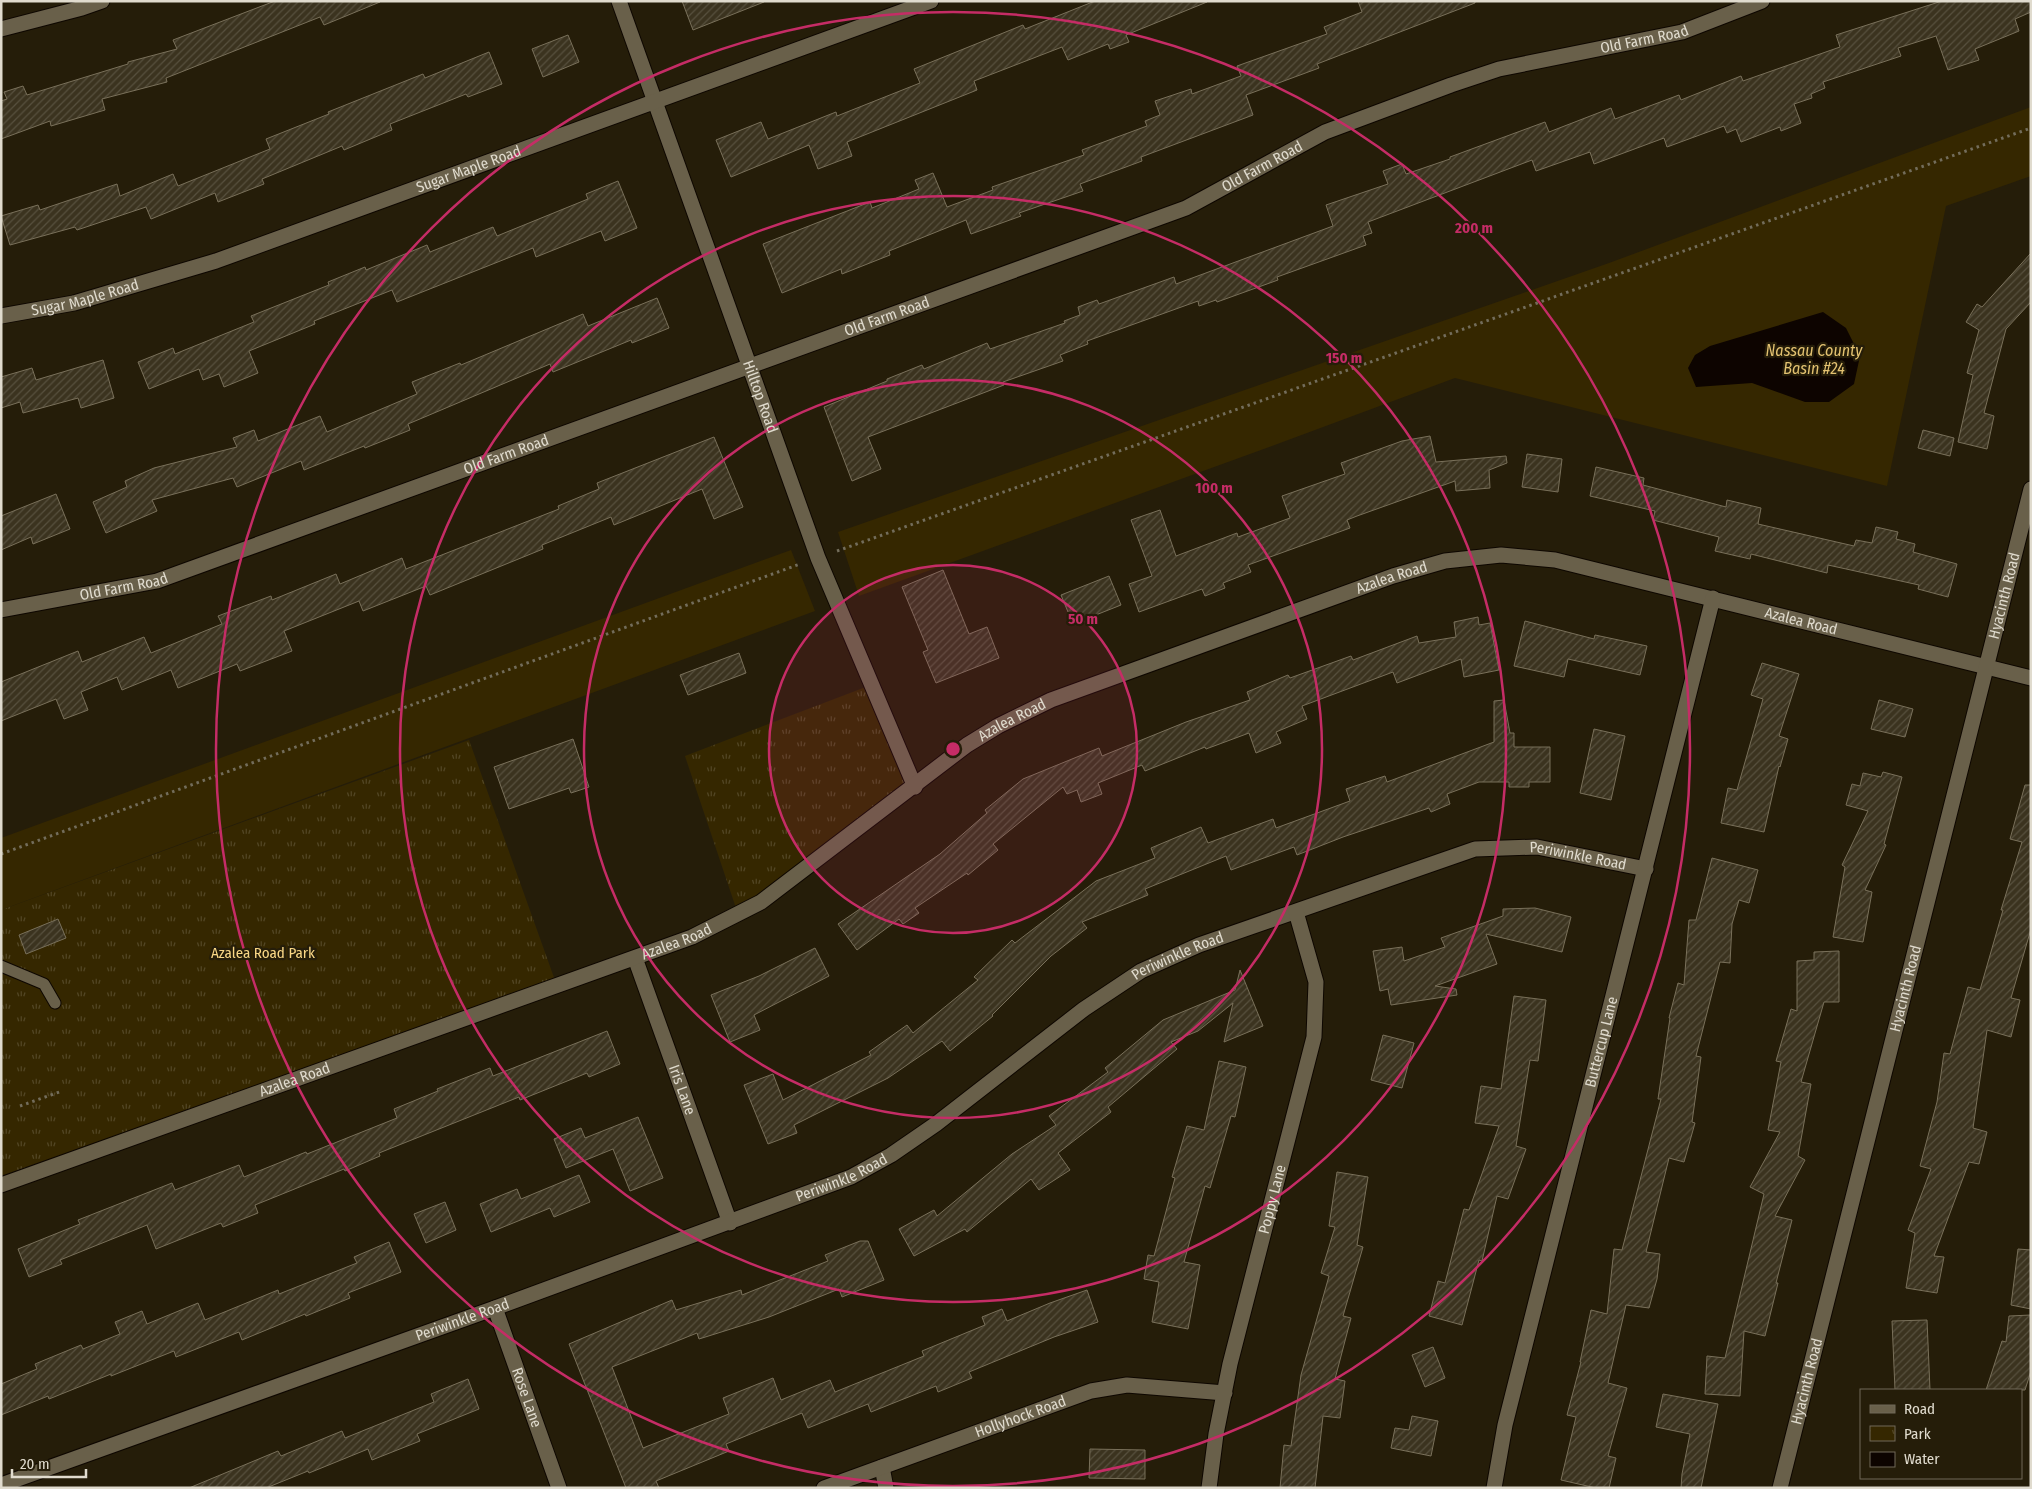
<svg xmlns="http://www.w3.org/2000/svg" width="2032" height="1489" font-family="'Fira Sans Condensed',sans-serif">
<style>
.grass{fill:#352700}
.park{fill:url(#park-tufts)}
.water{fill:#0d0400}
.building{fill:url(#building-hatch);stroke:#79705a}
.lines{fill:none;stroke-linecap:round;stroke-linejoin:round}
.lane-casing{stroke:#0e0700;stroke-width:13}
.street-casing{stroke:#0e0700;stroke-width:17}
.path{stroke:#736d5b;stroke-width:3;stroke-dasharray:2.5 4;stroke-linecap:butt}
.lane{stroke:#69604a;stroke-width:11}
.street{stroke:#69604a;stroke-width:15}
.ring{fill:none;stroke:#c52c66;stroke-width:2.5}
.labels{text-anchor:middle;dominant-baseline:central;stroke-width:4.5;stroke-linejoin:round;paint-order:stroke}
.street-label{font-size:15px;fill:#e0dbce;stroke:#251d09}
.park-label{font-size:15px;fill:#f9d786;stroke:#251d09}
.water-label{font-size:16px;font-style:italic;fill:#e3c271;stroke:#251d09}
.centre{fill:#c52c66;stroke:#251d09;stroke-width:2.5}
.ring-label{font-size:15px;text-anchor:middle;font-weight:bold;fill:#c52c66;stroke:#251d09;stroke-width:4.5;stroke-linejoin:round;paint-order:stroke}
</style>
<defs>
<pattern id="park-tufts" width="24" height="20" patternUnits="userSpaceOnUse" patternTransform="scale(1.25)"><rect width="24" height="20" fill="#352700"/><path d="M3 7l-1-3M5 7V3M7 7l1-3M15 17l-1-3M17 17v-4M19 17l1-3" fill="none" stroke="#524624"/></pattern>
<pattern id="building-hatch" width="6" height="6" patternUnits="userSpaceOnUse" patternTransform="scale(1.25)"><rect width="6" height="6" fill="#3b331f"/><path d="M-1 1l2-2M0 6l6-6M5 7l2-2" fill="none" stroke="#57503e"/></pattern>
</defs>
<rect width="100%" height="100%" fill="#251d09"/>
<g class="grass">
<polygon points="2031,107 2031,176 1946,206 1887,486 1455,378 1272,446 859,596 838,532 1609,263"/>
<polygon points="791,550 815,611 1,910 1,838"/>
</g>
<g class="park">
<polygon points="871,685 915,787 738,914 685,756"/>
<polygon points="469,740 557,986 1,1185 1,910"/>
</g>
<polygon class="water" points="1823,312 1846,328 1860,356 1854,384 1829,402 1805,402 1752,383 1696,387 1688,368 1695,355 1710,346"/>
<g class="building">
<polygon points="275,1 380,2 324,25 320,17 166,78 167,82 102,99 105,110 51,126 50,121 1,139 1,101 7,99 4,92 23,86 27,95 128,64 128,62 177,49 173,40"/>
<polygon points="682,1 763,1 764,2 693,30"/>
<polygon points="1095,1 1207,2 1126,35 1129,42 1110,49 1108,44 1068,60 1062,47 974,81 977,90 847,142 852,156 818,169 809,145 731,177 716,140 761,122 768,139 836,112 837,116 920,83 914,69 1023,25 1025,29"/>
<polygon points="1358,1 1475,1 1475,3 1317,64 1319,68 1246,95 1253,115 1141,157 1142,161 1080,184 1083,191 1019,213 1021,216 971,234 966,220 889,251 890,255 842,274 841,269 782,293 763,244 870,202 872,208 919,189 915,180 933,173 947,207 993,190 992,187 1084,155 1082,150 1147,126 1145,121 1160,115 1155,101 1191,89 1192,94 1241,76 1237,66 1327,34 1324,27 1362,12"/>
<polygon points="1942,1 2031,1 2031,12 2015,19 2019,31 1975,49 1979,60 1948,70 1936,36 1898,48 1901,56 1823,82 1825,88 1811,94 1812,98 1794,104 1801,123 1781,131 1780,127 1741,142 1736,129 1727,133 1724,126 1667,147 1664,138 1594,164 1590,152 1536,171 1532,160 1368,222 1372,233 1363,236 1366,245 1277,277 1278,280 1217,302 1216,300 1199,306 1198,301 1087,341 1088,344 1060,355 1063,361 1003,382 1004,385 868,437 881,469 852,481 824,407 887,381 887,379 922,365 924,369 987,343 990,349 1065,323 1064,321 1080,315 1078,307 1097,300 1099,304 1174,277 1176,284 1333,226 1326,205 1388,184 1383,171 1402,164 1406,174 1450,159 1450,157 1545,122 1549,132 1611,108 1615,119 1679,95 1681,100 1741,76 1743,81 1840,47 1836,35"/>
<polygon points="568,35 579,62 543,77 532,49"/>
<polygon points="489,52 502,84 468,97 466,94 390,124 392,130 344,150 342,146 262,179 264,184 218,202 215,193 151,219 146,207 77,230 75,227 10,245 1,216 38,205 40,210 117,184 120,196 173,174 178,186 270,149 266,139 329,114 328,112 423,74 425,78"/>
<polygon points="618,181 637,228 605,241 601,231 536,257 533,248 397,302 392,290 314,321 315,324 249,351 258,373 224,387 219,374 203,380 199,369 149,389 138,362 173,348 175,354 254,322 251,316 329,285 328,282 365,267 366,270 427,245 430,252 493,227 497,236 588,199 586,194"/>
<polygon points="2031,253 2031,302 2006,329 1984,413 1994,416 1987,449 1958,442 1973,375 1967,373 1979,330 1966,322 1977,304 1982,307"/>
<polygon points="657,298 669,328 632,343 631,340 553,372 550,364 408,424 410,430 365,448 364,446 304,470 301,461 237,487 233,478 152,500 157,511 106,533 93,502 127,487 125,481 154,468 237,447 233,438 254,430 258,441 320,416 327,432 417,394 412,382 460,363 461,365 583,314 588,326"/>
<polygon points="103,360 114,398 81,408 78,398 23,413 20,402 1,408 1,377 32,368 36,380"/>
<polygon points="1923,430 1954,438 1950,456 1918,448"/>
<polygon points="1430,436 1436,462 1506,456 1507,463 1489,470 1490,488 1456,491 1455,481 1357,516 1347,520 1350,528 1248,565 1251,572 1223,583 1225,588 1205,596 1202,589 1139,612 1129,584 1152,576 1131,520 1160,510 1176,556 1237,533 1238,537 1290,518 1282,496 1345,474 1341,463 1402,441"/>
<polygon points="714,437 743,507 714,519 702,489 614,525 611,517 542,545 543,549 430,595 426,586 363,611 359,601 284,631 292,651 240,671 237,664 178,688 171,670 122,690 117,677 81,692 88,710 64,719 56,699 1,721 1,682 78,651 82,662 144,637 151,653 222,624 218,616 271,596 272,600 336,574 340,584 402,558 406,569 559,509 558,506 599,489 597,483"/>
<polygon points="1527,454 1562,459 1558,492 1522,487"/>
<polygon points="1596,467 1644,478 1643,485 1726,507 1727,500 1761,508 1758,524 1854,546 1856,540 1872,543 1876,527 1898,532 1896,539 1915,544 1913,552 1957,564 1948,597 1918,589 1919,585 1828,565 1827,573 1751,554 1750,559 1715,551 1719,537 1653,520 1655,511 1590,496"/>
<polygon points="56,494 70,529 33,544 31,537 1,550 1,516"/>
<polygon points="943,570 969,634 987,627 999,658 936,683 923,652 928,650 902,587"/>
<polygon points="1109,576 1121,605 1073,624 1061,595"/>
<polygon points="1478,617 1479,625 1490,623 1499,670 1464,677 1461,659 1397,683 1393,672 1302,706 1307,719 1276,732 1281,743 1256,753 1249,733 1206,749 1205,747 1145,771 1142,765 1098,783 1102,794 1081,802 1077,790 1067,794 1063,787 993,844 998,850 968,875 967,873 915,908 919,913 903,924 899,919 857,950 838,924 940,854 987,813 985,810 1023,779 1099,748 1102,756 1186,722 1250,700 1247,692 1288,675 1290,678 1351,656 1353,660 1417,636 1419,643 1456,637 1454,622"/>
<polygon points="1525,621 1594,639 1595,635 1647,646 1640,675 1568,659 1564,677 1514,666"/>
<polygon points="739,653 746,673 688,695 680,675"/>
<polygon points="1762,663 1799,674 1779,736 1788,739 1780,767 1779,766 1764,832 1721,823 1728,788 1737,790 1763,699 1751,695"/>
<polygon points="1504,700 1510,733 1514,733 1514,747 1550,747 1550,782 1529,782 1529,787 1509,787 1509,782 1479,782 1447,794 1450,804 1431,812 1429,808 1343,837 1297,855 1294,847 1231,870 1226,856 1145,889 1148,895 1082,922 1087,928 1051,956 992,1015 993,1016 950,1051 942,1041 888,1078 794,1125 797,1133 768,1144 744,1085 773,1074 783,1100 871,1055 869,1052 907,1025 913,1033 978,980 974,977 1012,940 1015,943 1096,881 1155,858 1151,848 1201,827 1208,843 1273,819 1276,828 1350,801 1346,789 1385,776 1387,782 1494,742 1494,701"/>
<polygon points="1879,700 1913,709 1905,737 1871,729"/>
<polygon points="1594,729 1625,736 1611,800 1580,793"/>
<polygon points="573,739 589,787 571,793 569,788 509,809 494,767"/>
<polygon points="1883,772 1902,777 1884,844 1886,845 1865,890 1872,892 1863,942 1833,937 1845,867 1842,865 1868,811 1846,805 1852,784 1860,786 1863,773 1881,777"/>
<polygon points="2025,785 2031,785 2031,929 2011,998 2020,1000 2011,1037 1987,1030 1973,1128 1987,1132 1979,1164 1969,1162 1934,1256 1944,1257 1937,1293 1906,1288 1915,1233 1908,1230 1931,1169 1920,1166 1937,1102 1944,1053 1950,1054 1968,987 1980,990 2003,910 2001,910 2022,842 2010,839"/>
<polygon points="1712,858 1758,870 1749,903 1739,900 1732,924 1730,963 1720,962 1696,1056 1701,1057 1692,1122 1695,1123 1684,1162 1669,1158 1646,1252 1660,1254 1657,1279 1649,1308 1626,1305 1608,1383 1627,1388 1608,1456 1616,1458 1609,1488 1596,1488 1561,1480 1576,1417 1567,1415 1581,1362 1580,1362 1591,1310 1607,1314 1614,1249 1622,1250 1661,1099 1658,1099 1670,1018 1669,1018 1678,983 1684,985 1689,920 1696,920"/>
<polygon points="1535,908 1571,917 1562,952 1486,934 1497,964 1435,986 1456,989 1457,995 1391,1005 1388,989 1380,991 1373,951 1402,947 1404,961 1445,947 1441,938 1503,916 1503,909"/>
<polygon points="58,919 66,938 26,954 19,935"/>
<polygon points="815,948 829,976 754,1015 760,1030 730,1042 711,995 759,976"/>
<polygon points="1839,951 1839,1002 1824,1002 1801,1082 1811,1084 1798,1156 1805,1160 1775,1216 1792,1220 1776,1283 1778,1283 1765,1336 1744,1331 1740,1396 1705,1394 1707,1356 1725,1358 1764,1194 1750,1187 1780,1132 1768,1130 1781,1062 1776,1061 1791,1009 1797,1011 1797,961 1814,960 1814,952"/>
<polygon points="1240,970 1263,1026 1224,1042 1233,1003 1198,1031 1171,1042 1177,1049 1108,1107 1111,1112 1058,1153 1070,1170 1039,1190 1031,1179 967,1232 965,1229 914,1256 899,1229 934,1210 937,1216 1012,1154 1056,1125 1049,1116 1108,1072 1105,1068 1163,1020 1235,990"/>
<polygon points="1514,996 1546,1000 1538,1061 1530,1060 1516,1146 1526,1149 1508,1199 1497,1196 1482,1261 1479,1260 1462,1325 1429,1316 1438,1281 1445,1283 1464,1209 1469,1210 1499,1126 1475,1123 1481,1086 1501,1089"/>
<polygon points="607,1031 620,1064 589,1077 587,1073 520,1100 519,1097 379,1153 380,1156 345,1171 344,1169 255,1205 258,1213 223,1227 221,1223 156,1249 147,1225 60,1260 62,1264 29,1277 18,1249 80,1224 78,1220 172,1183 175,1190 239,1165 244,1177 306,1152 307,1154 397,1118 394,1109 438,1091 437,1089 490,1068 493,1076"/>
<polygon points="1383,1035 1414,1043 1402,1088 1371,1080"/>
<polygon points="1219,1061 1246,1067 1235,1117 1231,1116 1210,1188 1205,1186 1184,1262 1200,1265 1188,1329 1152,1322 1159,1282 1144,1279 1148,1255 1154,1256 1175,1178 1172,1177 1187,1126 1204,1130"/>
<polygon points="638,1117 663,1178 630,1191 613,1149 566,1168 554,1139 581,1128 585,1138"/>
<polygon points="1337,1172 1368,1177 1357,1245 1363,1247 1343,1316 1351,1318 1335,1379 1345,1381 1340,1418 1323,1416 1315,1488 1280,1488 1284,1445 1291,1446 1301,1375 1329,1276 1321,1273 1335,1227 1329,1226"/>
<polygon points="579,1175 590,1202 554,1217 550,1208 491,1232 480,1204 517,1189 521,1199"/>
<polygon points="445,1202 456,1230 426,1243 414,1214"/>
<polygon points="860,1241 868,1241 884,1280 842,1297 839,1289 769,1317 699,1339 697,1333 612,1367 643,1448 729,1414 723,1398 773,1378 781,1400 830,1380 835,1392 924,1356 922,1351 985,1325 982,1317 1002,1309 1007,1321 1050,1303 1087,1290 1098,1322 1054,1337 969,1372 972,1378 938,1392 936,1386 871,1412 868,1404 808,1428 802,1413 726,1444 729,1451 656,1481 659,1488 626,1488 569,1344 672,1300 676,1310 741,1290 742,1295 828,1261 825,1255"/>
<polygon points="389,1242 401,1272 348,1293 350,1298 306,1316 305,1314 242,1340 239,1332 176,1357 174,1351 111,1376 111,1374 49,1399 48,1396 1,1415 1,1384 37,1369 35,1364 81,1345 83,1349 120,1334 115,1322 142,1311 147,1324 198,1303 205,1320 278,1290 279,1294 357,1263 354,1257"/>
<polygon points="2018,1249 2031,1250 2031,1309 2011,1305"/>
<polygon points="2031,1315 2031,1371 2025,1390 1986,1390 2002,1341 2006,1342 2009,1316"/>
<polygon points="1927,1320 1930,1390 1895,1390 1892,1321"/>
<polygon points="1433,1347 1445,1378 1425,1387 1412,1355"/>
<polygon points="468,1379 479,1409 417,1434 420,1441 372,1460 368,1449 309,1473 308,1471 266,1488 189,1488 278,1451 281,1456 342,1431 345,1438 434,1402 431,1394"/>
<polygon points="1663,1394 1718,1404 1701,1488 1681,1488 1682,1474 1690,1434 1656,1427"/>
<polygon points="1412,1416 1438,1421 1431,1456 1391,1448 1395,1428 1409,1430"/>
<polygon points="1090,1449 1145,1450 1145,1479 1089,1478"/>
</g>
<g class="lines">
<g class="lane-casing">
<polyline id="lane" points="1,966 44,984 55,1003"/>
</g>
<g class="street-casing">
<g id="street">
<path id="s1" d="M619,1L818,558L915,787"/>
<polyline points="1,29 82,8 102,1"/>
<path id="s2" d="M1,316L74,303L216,261L931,1"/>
<path id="s3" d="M1,610L157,581L1186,208L1325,132L1451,85L1499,69L1682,32L1762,1"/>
<path id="s4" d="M635,958L730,1223"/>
<path id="s5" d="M1,1185L692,937L761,902L967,745L998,726L1051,700L1393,576L1445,561L1501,555L1555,560L2031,678"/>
<path id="s6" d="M495,1308L559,1488"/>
<polyline points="882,1467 886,1488"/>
<path id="s7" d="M1,1485L495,1308L851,1177L891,1155L936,1124L1084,1009L1141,971L1199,945L1475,849L1537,847L1646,869"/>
<path id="s8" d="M824,1488L1091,1391L1127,1385L1225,1393"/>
<path id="s9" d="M1209,1488L1216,1434L1230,1364L1314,1037L1316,982L1296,912"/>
<path id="s10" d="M1494,1488L1505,1425L1713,598"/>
<path id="s11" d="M1780,1488L2031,489"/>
</g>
</g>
<g class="path">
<polyline points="837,551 2031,128"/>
<polyline points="1,854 800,564"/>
<polyline points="20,1106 62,1091"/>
</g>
<use href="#lane" class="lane"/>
<use href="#street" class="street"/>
</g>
<circle cx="953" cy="749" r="184" fill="#c52c66" fill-opacity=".12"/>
<g class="ring">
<circle cx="953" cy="749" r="184"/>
<circle cx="953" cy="749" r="369"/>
<circle cx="953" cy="749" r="553"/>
<circle cx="953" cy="749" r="737"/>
</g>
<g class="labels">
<g class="street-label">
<text stroke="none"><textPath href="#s3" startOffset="1745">Old Farm Road</textPath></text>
<text stroke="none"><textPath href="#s3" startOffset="1340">Old Farm Road</textPath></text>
<text stroke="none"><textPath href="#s2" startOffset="491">Sugar Maple Road</textPath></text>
<text stroke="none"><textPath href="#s2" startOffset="86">Sugar Maple Road</textPath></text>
<text stroke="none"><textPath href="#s3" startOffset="935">Old Farm Road</textPath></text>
<text stroke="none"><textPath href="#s1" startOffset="420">Hilltop Road</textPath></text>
<text stroke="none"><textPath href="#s3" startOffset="530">Old Farm Road</textPath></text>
<text stroke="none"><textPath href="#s5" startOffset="1528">Azalea Road</textPath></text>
<text stroke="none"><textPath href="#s3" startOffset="125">Old Farm Road</textPath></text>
<text stroke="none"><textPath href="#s11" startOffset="920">Hyacinth Road</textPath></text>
<text stroke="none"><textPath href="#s5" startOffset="1948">Azalea Road</textPath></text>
<text stroke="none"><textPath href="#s5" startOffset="1122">Azalea Road</textPath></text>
<text stroke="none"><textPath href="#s7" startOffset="1720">Periwinkle Road</textPath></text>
<text stroke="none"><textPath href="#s5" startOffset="718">Azalea Road</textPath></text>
<text stroke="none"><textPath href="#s7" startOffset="1300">Periwinkle Road</textPath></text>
<text stroke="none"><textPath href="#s11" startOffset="515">Hyacinth Road</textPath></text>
<text stroke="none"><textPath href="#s10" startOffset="459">Buttercup Lane</textPath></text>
<text stroke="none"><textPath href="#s5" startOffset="312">Azalea Road</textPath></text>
<text stroke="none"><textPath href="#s4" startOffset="140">Iris Lane</textPath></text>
<text stroke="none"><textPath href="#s7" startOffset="895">Periwinkle Road</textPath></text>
<text stroke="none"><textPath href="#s9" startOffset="296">Poppy Lane</textPath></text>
<text stroke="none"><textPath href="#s7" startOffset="490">Periwinkle Road</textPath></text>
<text stroke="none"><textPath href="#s11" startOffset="110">Hyacinth Road</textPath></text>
<text stroke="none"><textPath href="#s6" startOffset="95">Rose Lane</textPath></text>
<text stroke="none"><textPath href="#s8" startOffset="209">Hollyhock Road</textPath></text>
</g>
<g class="park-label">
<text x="263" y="953">Azalea Road Park</text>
</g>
<g class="water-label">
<text x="1814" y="350">Nassau County<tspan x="1814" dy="18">Basin #24</tspan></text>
</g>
</g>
<circle cx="953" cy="749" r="8" class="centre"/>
<g class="ring-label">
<text x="1474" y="233">200 m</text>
<text x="1344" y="363">150 m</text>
<text x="1214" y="493">100 m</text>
<text x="1083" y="624">50 m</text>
</g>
<rect width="2032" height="1489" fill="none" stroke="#e0dbce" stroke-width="5"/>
<rect x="1860" y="1389" width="162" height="90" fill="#251d09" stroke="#706958"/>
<rect x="1870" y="1405" width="25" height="8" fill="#69604a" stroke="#706958"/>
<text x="1904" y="1414" font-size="15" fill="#e0dbce">Road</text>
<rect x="1870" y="1426" width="25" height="15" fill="url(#park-tufts)" stroke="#706958"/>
<text x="1904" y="1439" font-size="15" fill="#e0dbce">Park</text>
<rect x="1870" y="1452" width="25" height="15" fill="#0d0400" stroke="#706958"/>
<text x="1904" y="1464" font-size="15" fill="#e0dbce">Water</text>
<path d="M12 1469v8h74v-8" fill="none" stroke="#e0dbce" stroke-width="2.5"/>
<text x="20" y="1469" font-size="15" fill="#e0dbce" stroke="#251d09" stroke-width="4" paint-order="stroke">20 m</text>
</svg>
